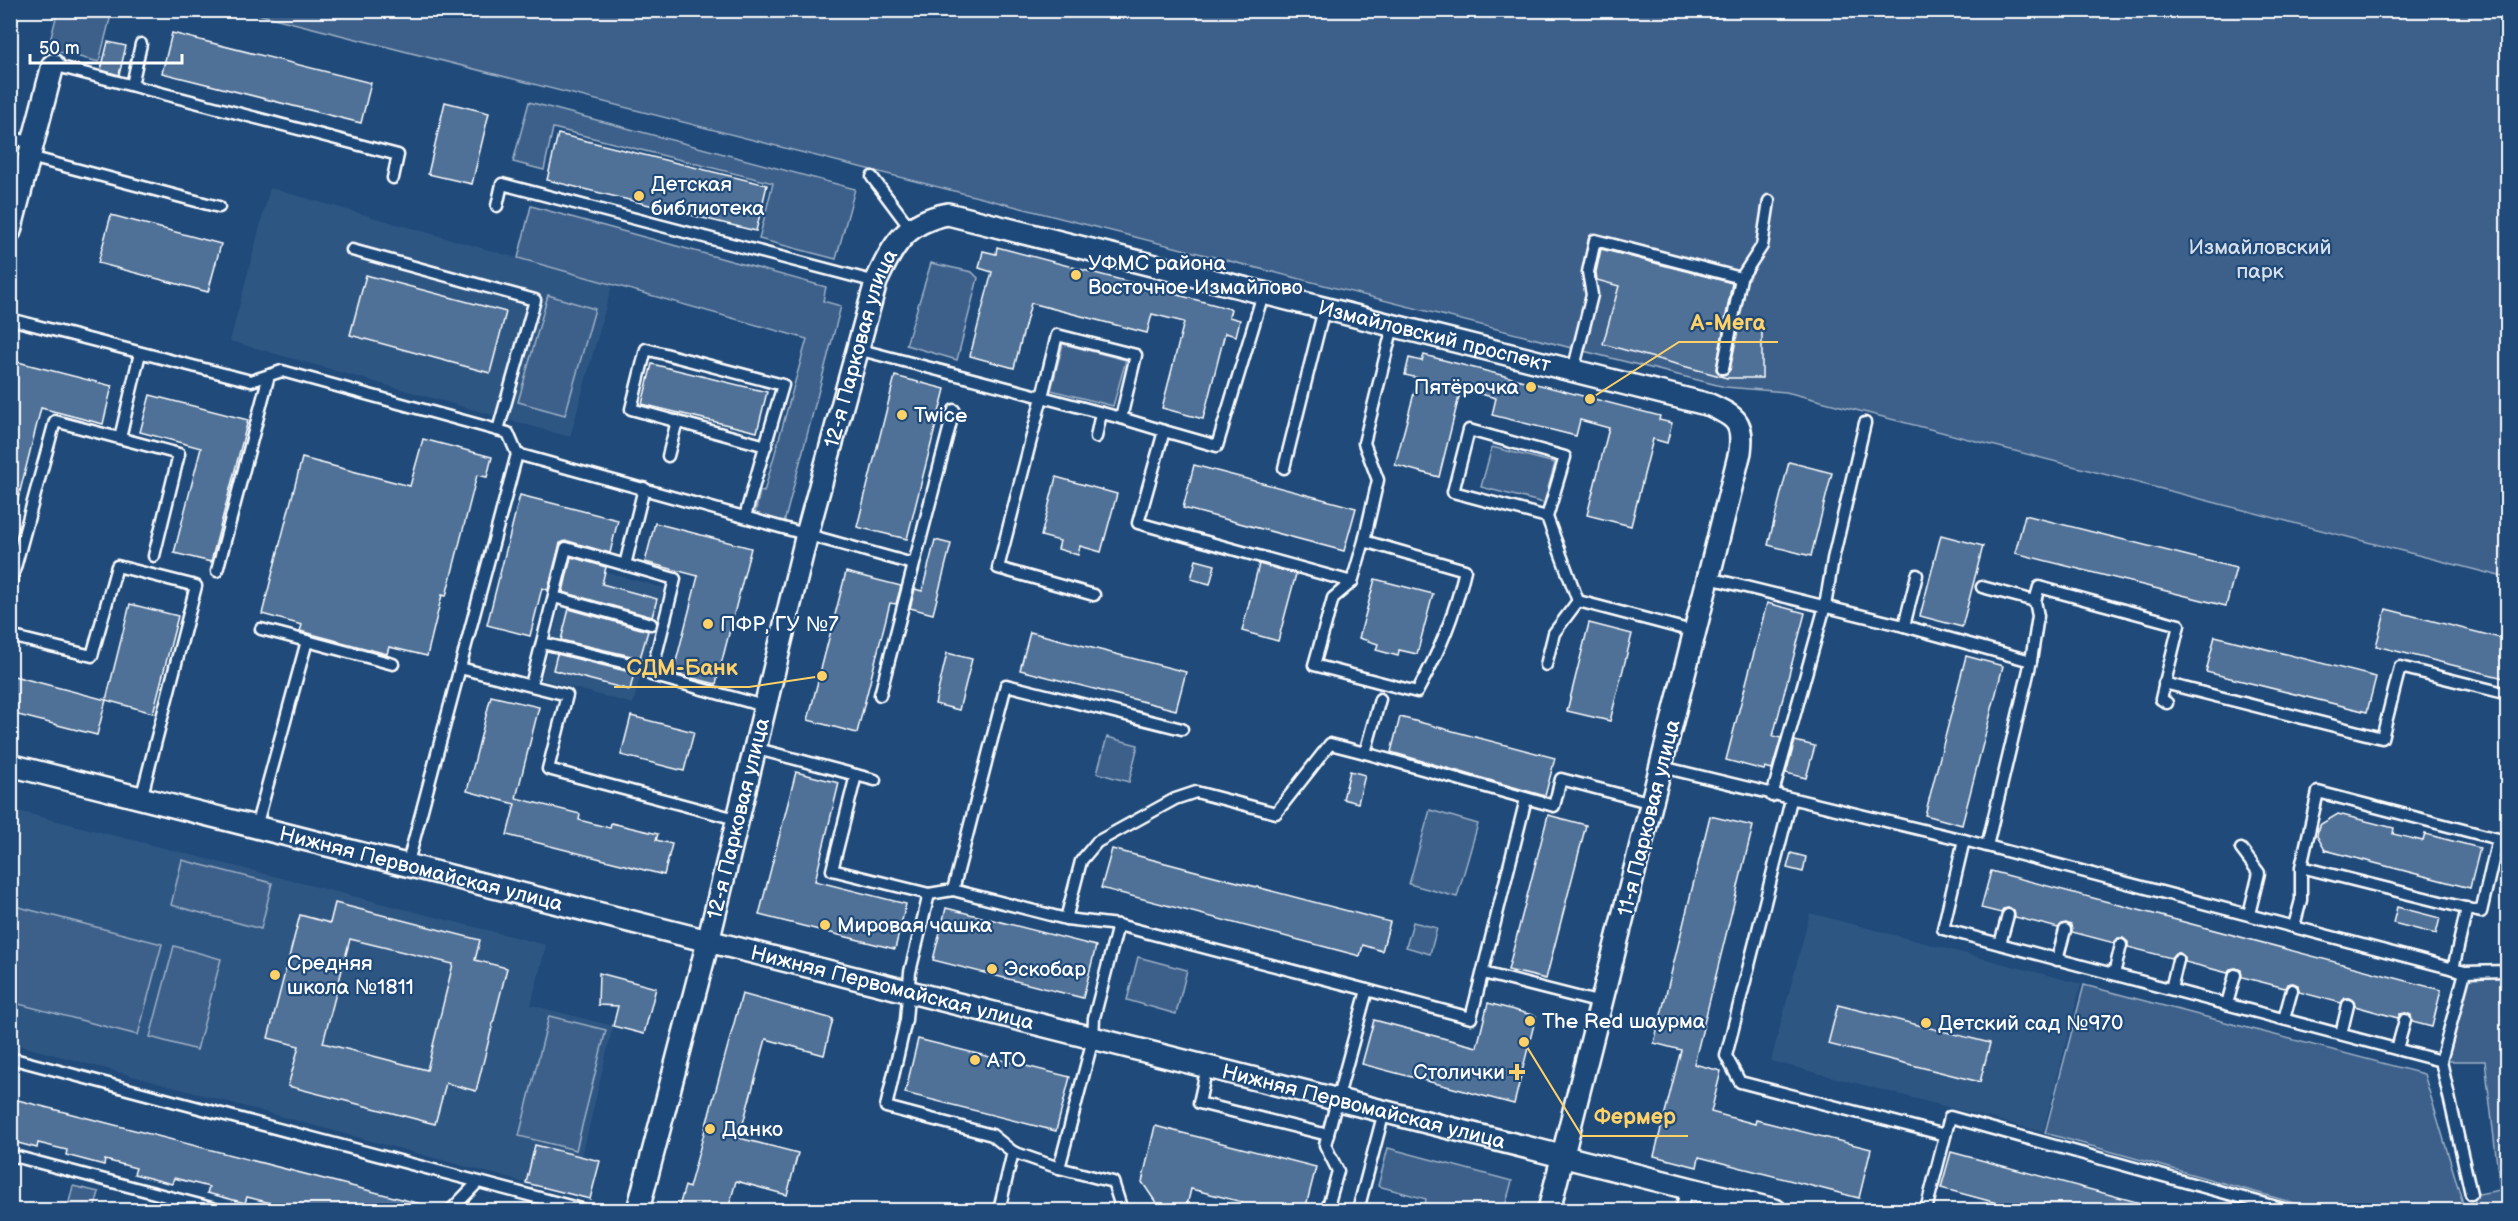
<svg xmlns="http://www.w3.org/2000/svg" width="2518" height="1221" font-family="'Balsamiq Sans',sans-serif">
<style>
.built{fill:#2e5683}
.green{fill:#3c618b;stroke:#9eb0c5;stroke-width:1.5}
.building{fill:#507197;stroke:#fff;stroke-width:1.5;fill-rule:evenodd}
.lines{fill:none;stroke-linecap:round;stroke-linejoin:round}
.service-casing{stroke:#fff;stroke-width:15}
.minor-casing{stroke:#fff;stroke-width:26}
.service{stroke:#1f4a7a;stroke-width:10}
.minor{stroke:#1f4a7a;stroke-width:21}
.poi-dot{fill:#ffd166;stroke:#1f4a7a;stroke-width:2}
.labels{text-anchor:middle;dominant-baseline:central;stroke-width:4.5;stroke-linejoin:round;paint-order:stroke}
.poi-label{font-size:21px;fill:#fff;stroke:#1f4a7a;text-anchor:start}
.park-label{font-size:21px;fill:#d8dfe8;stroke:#1f4a7a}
.street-label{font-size:21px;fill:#fff;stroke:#1f4a7a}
.leader{fill:none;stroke:#ffd166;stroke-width:2}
.callout-dot{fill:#ffd166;stroke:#1f4a7a;stroke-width:2}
.callout-label{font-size:22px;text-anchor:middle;font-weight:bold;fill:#ffd166;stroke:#1f4a7a;stroke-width:4.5;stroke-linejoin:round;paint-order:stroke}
</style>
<rect width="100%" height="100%" fill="#1f4a7a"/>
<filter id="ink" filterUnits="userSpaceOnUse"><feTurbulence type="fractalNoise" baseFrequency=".0167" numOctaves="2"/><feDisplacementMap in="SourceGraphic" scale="12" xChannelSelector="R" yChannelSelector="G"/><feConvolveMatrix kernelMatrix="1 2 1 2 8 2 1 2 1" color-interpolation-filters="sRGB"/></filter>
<g filter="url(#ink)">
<g class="built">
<polygon points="270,188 612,285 570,437 230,341"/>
<polygon points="572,563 664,588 633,704 541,679"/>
<polygon points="10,809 546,945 531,1005 613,1026 582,1157 535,1145 526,1183 11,1043"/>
<polygon points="1810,913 2081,984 2043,1132 1771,1061"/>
</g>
<g class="green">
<polygon points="58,10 112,11 99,62 48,49"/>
<polygon points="246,11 2507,11 2507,578 1786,392 1725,387"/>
<polygon points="529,102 855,189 836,259 759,239 773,183 553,128 544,170 513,162"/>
<polygon points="531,206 826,287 823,301 841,306 784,523 755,514 760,491 764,492 807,339 518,258"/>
<polygon points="931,263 972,272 978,278 957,360 906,345"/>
<polygon points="548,295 595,309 565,415 518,402"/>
<polygon points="1063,344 1126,360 1113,406 1051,390"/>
<polygon points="1492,447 1555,463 1544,503 1481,487"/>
<polygon points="1107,737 1138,745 1129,782 1097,773"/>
<polygon points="1430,810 1478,824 1457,897 1409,884"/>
<polygon points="182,860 272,883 261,929 171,905"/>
<polygon points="11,905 162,944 138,1035 11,1002"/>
<polygon points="1413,922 1437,928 1430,954 1406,947"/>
<polygon points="174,946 221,959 197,1050 150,1037"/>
<polygon points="1138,957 1187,970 1176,1014 1127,1000"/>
<polygon points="2507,971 2507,1210 2477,1210 2473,1195 2500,1190 2485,1061 2441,1061 2465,972"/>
<polygon points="2084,985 2424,1074 2465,1210 2319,1210 2045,1133"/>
<polygon points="549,1016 606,1030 576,1150 519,1136"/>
<polygon points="1388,1148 1512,1181 1504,1210 1424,1210 1426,1199 1378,1186"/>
<polygon points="73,1186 99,1192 94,1210 67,1210"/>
</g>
<g class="building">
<polygon points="172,33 371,83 361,123 162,73"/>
<polygon points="108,42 126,46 119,75 101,70"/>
<polygon points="445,102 489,113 472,184 428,174"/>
<polygon points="558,134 767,185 756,231 547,180"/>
<polygon points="111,215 221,244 208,292 98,263"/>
<polygon points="997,247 1231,309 1229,317 1240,320 1236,336 1225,333 1203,419 1162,408 1184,322 1152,314 1147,333 1031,303 1014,368 970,356 992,272 979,268 983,251 996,254"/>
<polygon points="1601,249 1732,283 1716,370 1722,375 1730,370 1740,320 1762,320 1762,378 1727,378 1603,344 1619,286 1597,280 1596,272"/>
<polygon points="366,275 506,312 490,373 350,335"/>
<polygon points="1424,355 1660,416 1659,420 1672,423 1667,443 1653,439 1631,526 1587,515 1609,428 1580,420 1576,436 1492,415 1496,398 1461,389 1439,477 1395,465 1418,378 1405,375 1409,358 1422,361"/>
<polygon points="14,361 112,386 103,424 41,408 16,507 10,506 10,375"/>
<polygon points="652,364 767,392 757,432 642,404"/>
<polygon points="895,376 945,389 907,539 857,527"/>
<polygon points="150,395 248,420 211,562 174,553 201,448 140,432"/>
<polygon points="423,439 492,457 487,477 477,475 446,596 442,595 427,656 389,647 387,654 300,631 302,625 262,614 302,458 410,486"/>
<polygon points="1789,462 1832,473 1811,556 1768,545"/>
<polygon points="1194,465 1356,508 1344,551 1183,508"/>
<polygon points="1056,477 1117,494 1101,552 1080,546 1078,555 1058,549 1060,541 1041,536"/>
<polygon points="520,495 618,520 610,553 568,541 560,543 548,590 542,588 530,636 487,625"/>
<polygon points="2025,515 2236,568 2226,606 2015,553"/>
<polygon points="655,523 751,548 716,684 673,673 698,576 645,562"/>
<polygon points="1941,535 1983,546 1962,627 1920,616"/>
<polygon points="935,540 951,544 933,614 910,608 915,589 922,591"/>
<polygon points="571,557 606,567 602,584 657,599 652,617 563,592"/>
<polygon points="1196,560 1215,565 1210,584 1191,579"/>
<polygon points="1259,564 1296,574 1278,641 1242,631"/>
<polygon points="846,572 901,586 896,604 890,603 857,733 808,720"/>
<polygon points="1375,579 1433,594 1417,654 1399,650 1398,656 1376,650 1378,644 1359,638"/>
<polygon points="1767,603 1805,613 1773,736 1781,738 1772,769 1765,767 1764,770 1726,760"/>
<polygon points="130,604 178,616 153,713 106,700"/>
<polygon points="569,609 648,631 640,658 561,640"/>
<polygon points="2386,609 2508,640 2508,679 2376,646"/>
<polygon points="1589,623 1632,634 1610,721 1567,711"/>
<polygon points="1030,632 1186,672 1176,710 1020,670"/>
<polygon points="2215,636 2376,677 2367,712 2206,672"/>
<polygon points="947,653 972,659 959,710 935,704"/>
<polygon points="557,654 634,673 630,690 553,670"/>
<polygon points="1966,656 2003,666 1962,825 1925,815"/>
<polygon points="10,675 106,700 97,735 10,713"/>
<polygon points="491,696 539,707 516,798 580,814 579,820 610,828 611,823 658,834 656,840 672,844 664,875 507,835 515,804 467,791"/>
<polygon points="631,716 694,732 684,771 621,755"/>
<polygon points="1400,717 1555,758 1545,796 1391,752"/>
<polygon points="1795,741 1815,746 1806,778 1786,773"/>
<polygon points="1350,771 1365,775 1358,803 1343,799"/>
<polygon points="796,772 839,783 815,881 906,904 895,949 759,915"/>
<polygon points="2338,814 2394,828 2393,834 2423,841 2425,834 2480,848 2470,888 2325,850 2317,836 2318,829 2321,824"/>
<polygon points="1548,815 1586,825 1546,979 1508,970"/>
<polygon points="1710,816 1753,826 1694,1064 1721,1071 1711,1112 1755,1124 1756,1120 1871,1149 1859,1198 1699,1157 1697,1167 1654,1156 1681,1050 1654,1043"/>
<polygon points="1112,849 1390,922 1382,951 1363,945 1360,956 1101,888"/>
<polygon points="1791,853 1806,857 1803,872 1787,868"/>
<polygon points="1991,871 2441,990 2432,1027 2412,1022 2411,1015 2406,1013 2400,1014 2398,1018 2355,1006 2350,998 2345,998 2341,1003 2299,992 2298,985 2293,983 2287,984 2285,988 2242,977 2241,970 2236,968 2230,969 2228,973 2185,962 2185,957 2180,953 2175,953 2171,958 2128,947 2128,942 2123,938 2118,938 2114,943 2072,932 2071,925 2066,923 2058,928 2015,917 2014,910 2009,908 2003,909 2001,913 1981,908"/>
<path d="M335,903L480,940L475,960L507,968L476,1091L446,1083L435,1124L288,1086L299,1046L268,1038L300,915L330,923ZM350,939L453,964L427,1070L323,1043Z"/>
<polygon points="2397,907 2440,918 2436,934 2393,923"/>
<polygon points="946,908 1096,946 1083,998 933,960"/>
<polygon points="599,973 656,988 644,1034 613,1026 618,1006 598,1005"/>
<polygon points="742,994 833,1019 824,1055 766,1039 739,1138 798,1153 787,1195 736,1181 728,1210 678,1210 685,1186 689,1188"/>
<polygon points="1488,1003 1536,1016 1514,1104 1362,1064 1374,1020 1477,1047"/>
<polygon points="1838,1005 1990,1043 1980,1082 1828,1044"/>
<polygon points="918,1039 1070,1077 1056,1131 905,1093"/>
<polygon points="10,1098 425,1205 424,1210 278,1210 279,1205 247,1197 245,1203 207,1193 209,1187 174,1178 172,1184 134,1174 136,1168 105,1160 104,1165 66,1155 67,1150 38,1143 37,1148 10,1141"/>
<polygon points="1155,1126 1316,1167 1305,1210 1240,1210 1242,1202 1191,1189 1186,1210 1161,1210 1142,1182"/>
<polygon points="535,1145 600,1161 590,1199 526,1183"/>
<polygon points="1951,1152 2148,1205 2147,1210 2023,1210 1941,1188"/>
</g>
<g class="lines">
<g class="service-casing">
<g id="service">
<polyline points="53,65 398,155 393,178"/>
<polyline points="132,85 141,44"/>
<polyline points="10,137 33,143"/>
<polyline points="30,157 219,207"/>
<polyline points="872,177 910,228"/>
<polyline points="497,206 502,184 876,282"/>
<polyline points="352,250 535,300 498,430"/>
<polyline points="1263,294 1217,446 1164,431 1138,523 1352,582"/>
<polyline points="10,319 251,381 282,371 508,433 517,454 913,564"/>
<polyline points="857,349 1042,397 1057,335 1136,355 1121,418 1042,397 998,568 1094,595"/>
<polyline points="1723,368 1741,278 1762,246 1769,201"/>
<polyline points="1573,371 1592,295 1588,272 1595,240 1741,278"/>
<polyline points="1121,418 1164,431"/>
<polyline points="1096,437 1101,413"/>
<polyline points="120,438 140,353"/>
<polyline points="668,456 677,421"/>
<polyline points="1284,468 1324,309"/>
<path d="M745,517C757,473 770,429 783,385L646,349L631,409L766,446"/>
<polyline points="1547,517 1453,492 1469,430 1565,457 1547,517 1578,601 1696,632"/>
<path d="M1364,541L1352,582L1333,598L1314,665L1417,692C1440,650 1454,617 1465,570L1364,541L1378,480L1364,443L1393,326"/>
<polyline points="625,565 644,488"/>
<polyline points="217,571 269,375"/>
<polyline points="1709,578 1904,626 2031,661 2038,616 2035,601 2039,587 2179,625 2161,699 2167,703"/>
<polyline points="10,586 55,421 179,454 154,556"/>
<polyline points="1982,587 2035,601"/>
<polyline points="554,597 651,624"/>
<polyline points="1904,626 1917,575"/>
<polyline points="261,629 307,641"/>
<polyline points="10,636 92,656 117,566 196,586 141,799"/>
<polyline points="542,643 639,666"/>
<polyline points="1546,665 1554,633 1578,601"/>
<polyline points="460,668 567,695 548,769 736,819"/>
<polyline points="2164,683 2382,738 2400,667 2508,694"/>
<polyline points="531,685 566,548 675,579 651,675 764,706"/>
<polyline points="880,695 954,410"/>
<polyline points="1380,699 1365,753 1554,806 1561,779 1652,803"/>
<polyline points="754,748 856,775 832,870 929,894 910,972 906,1020 886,1107 992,1135 1013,1152 999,1210"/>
<polyline points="1662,767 1964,840 2465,972 2508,971"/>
<polyline points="856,775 875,780"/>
<polyline points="1772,796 1825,606 1833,559 1865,423"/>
<polyline points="1791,800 1726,1056 1740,1082 1945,1135"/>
<polyline points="256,827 307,641 393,664"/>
<polyline points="1964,840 1943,929 2441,1061 2465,972"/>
<polyline points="1987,846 2031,661"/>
<polyline points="2241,849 2259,873 2249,914"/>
<polyline points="407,866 517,454"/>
<polyline points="953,890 1066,919 1118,925"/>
<polyline points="929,894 953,890 1006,685 1182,729"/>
<polyline points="1066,919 1081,861 1097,842 1175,799 1196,792 1276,813 1330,744 1365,753"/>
<polyline points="2294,926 2301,900 2301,867 2318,792 2498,839 2481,912 2301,867"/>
<polyline points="2000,944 2008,915"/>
<polyline points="2057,960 2065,930"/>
<polyline points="2453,969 2467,908"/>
<polyline points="1483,973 1601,1003"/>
<polyline points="2114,974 2121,945"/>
<polyline points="2171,989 2178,960"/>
<polyline points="2227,1004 2235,975"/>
<polyline points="2284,1019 2292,990"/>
<polyline points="2341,1034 2348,1005"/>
<polyline points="2397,1049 2405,1020"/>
<polyline points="10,1058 585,1210"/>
<polyline points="2441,1061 2471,1194"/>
<polyline points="1207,1067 1199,1103 1328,1135"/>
<polyline points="1013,1152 1059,1168"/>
<polyline points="10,1155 219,1210"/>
<polyline points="451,1210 478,1182"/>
<polyline points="1120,1210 1121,1207 1113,1182 1059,1168 1093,1039 1094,1018 1118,925 1367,990"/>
<polyline points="1327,1210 1338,1171 1325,1145 1367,990 1471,1018 1526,799"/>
<polyline points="1358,1210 1384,1112"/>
<polyline points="1681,1210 1687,1188"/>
<polyline points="1926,1210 1950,1117 2287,1210"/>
</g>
</g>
<g class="minor-casing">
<g id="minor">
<polyline points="10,231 53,65"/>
<path id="s1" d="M10,765L1775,1210"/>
<path id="s2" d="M638,1210L708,942L807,534L876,282C893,245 905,222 948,214L1710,405C1736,417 1744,422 1740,452L1549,1210"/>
</g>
</g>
<use href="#service" class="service"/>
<use href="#minor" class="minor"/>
</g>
</g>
<g class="poi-dot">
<circle cx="639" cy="196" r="6"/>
<circle cx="1076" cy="275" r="6"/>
<circle cx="1531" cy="387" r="6"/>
<circle cx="902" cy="415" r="6"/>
<circle cx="708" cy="624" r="6"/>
<circle cx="825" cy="925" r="6"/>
<circle cx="992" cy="969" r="6"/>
<circle cx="275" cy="975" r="6"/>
<circle cx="1530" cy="1021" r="6"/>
<circle cx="1926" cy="1023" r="6"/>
<circle cx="975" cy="1060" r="6"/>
<path d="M1514 1063h6v6h6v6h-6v6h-6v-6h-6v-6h6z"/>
<circle cx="710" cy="1129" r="6"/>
</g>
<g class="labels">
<g class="poi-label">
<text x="651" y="184">Детская<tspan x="651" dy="24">библиотека</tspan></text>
<text x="1088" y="263">УФМС района<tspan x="1088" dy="24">Восточное Измайлово</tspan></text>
<text x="1519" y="387" text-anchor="end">Пятёрочка</text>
<text x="914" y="415">Twice</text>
<text x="720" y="624">ПФР, ГУ №7</text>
<text x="837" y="925">Мировая чашка</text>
<text x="287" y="963">Средняя<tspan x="287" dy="24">школа №1811</tspan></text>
<text x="1004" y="969">Эскобар</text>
<text x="1542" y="1021">The Red шаурма</text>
<text x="1938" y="1023">Детский сад №970</text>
<text x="987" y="1060">АТО</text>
<text x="1505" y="1072" text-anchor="end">Столички</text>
<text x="722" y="1129">Данко</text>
</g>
<g class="park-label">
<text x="2260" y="247">Измайловский<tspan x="2260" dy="24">парк</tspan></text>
</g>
<g class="street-label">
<text stroke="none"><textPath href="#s2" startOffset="1564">Измайловский проспект</textPath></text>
<text stroke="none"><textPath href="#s2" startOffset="890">12-я Парковая улица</textPath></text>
<text transform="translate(1649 818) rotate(-76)">11-я Парковая улица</text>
<text stroke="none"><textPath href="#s2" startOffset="404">12-я Парковая улица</textPath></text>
<text stroke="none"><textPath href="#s1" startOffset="424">Нижняя Первомайская улица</textPath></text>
<text stroke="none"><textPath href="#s1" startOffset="910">Нижняя Первомайская улица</textPath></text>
<text stroke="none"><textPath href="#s1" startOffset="1396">Нижняя Первомайская улица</textPath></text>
</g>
</g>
<path class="leader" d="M1590 399L1679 342H1778M822 676L749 687H614M1524 1042L1582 1136H1688"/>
<g class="callout-dot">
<circle cx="1590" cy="399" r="6"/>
<circle cx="822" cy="676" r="6"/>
<circle cx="1524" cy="1042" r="6"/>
</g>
<g class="callout-label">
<text x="1728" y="330">А-Мега</text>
<text x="682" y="675">СДМ-Банк</text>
<text x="1635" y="1124">Фермер</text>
</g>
<rect width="2518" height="1221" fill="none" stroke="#1f4a7a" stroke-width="36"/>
<rect x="18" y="18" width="2482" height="1185" fill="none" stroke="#fff" stroke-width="2" filter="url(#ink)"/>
<path d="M30 54v9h152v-9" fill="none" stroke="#ffffff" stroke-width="3"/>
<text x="39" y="54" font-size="18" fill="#ffffff" stroke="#1f4a7a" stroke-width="4.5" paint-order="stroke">50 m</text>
</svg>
